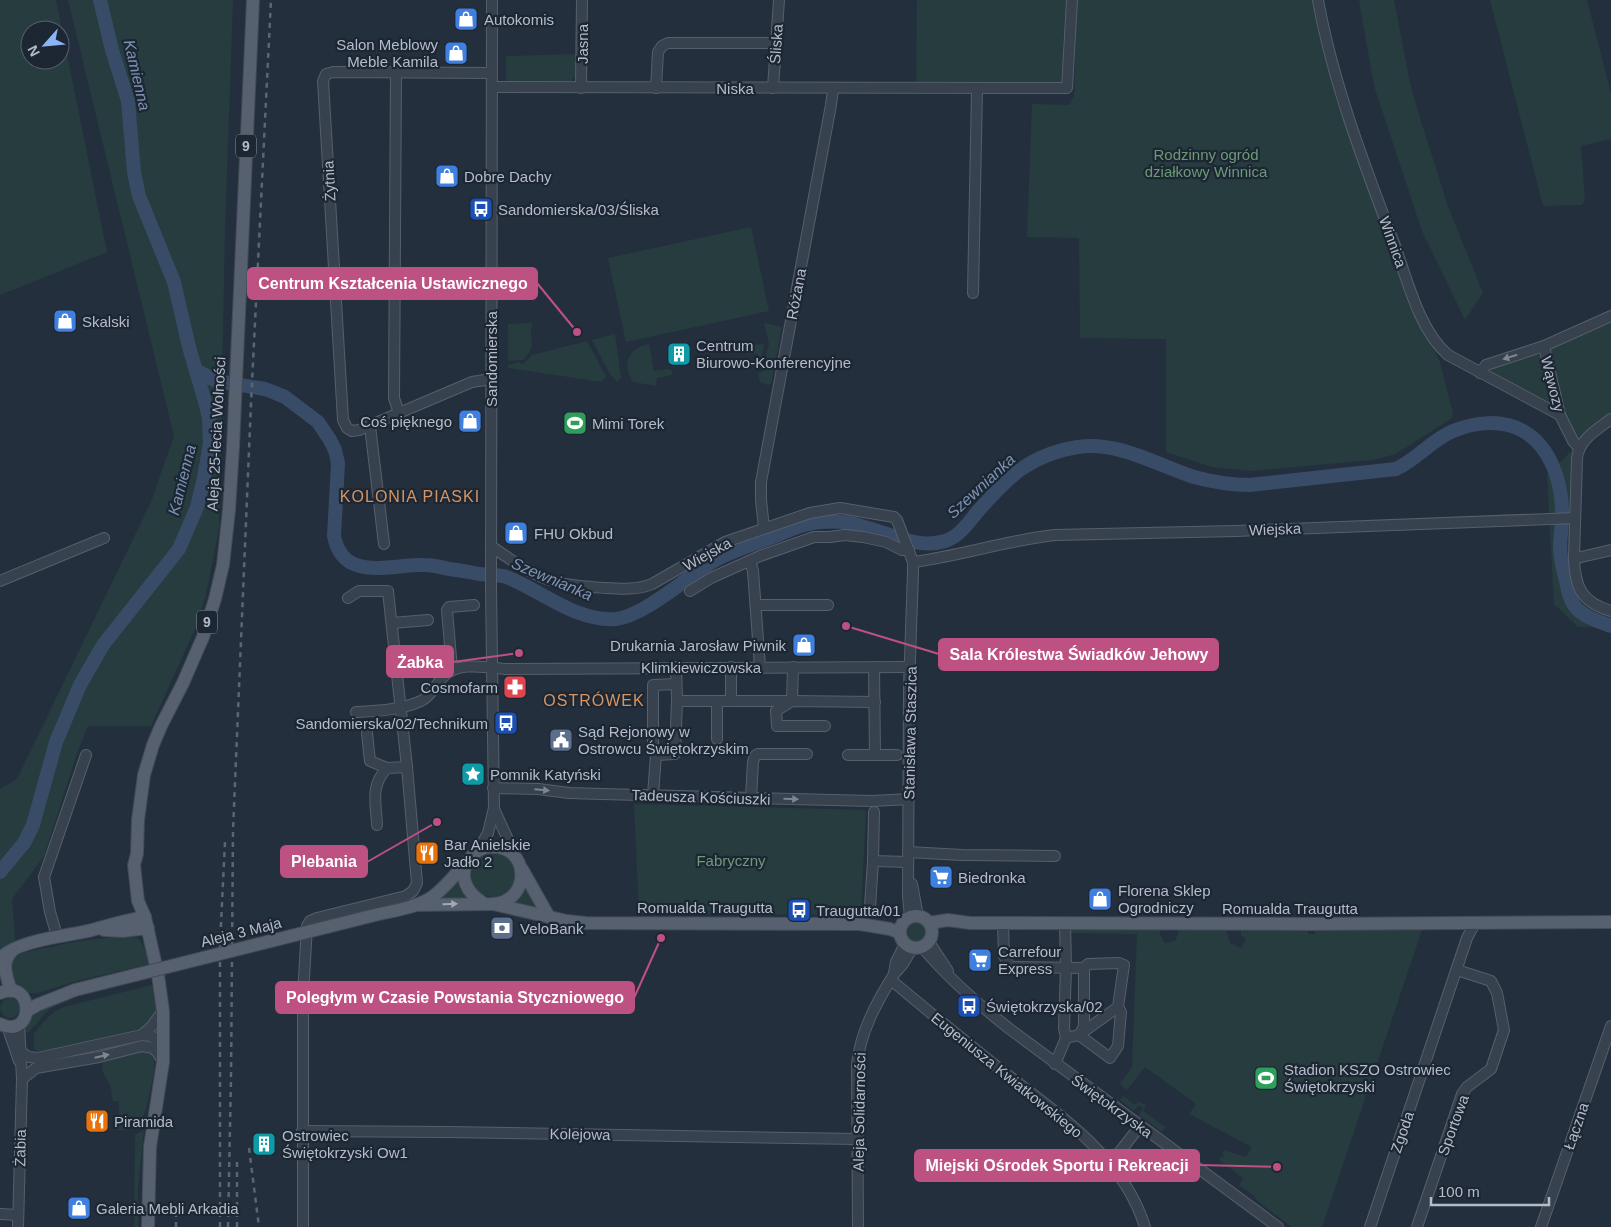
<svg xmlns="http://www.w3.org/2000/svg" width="1611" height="1227" font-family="Helvetica,sans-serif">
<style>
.green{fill:#263c3f;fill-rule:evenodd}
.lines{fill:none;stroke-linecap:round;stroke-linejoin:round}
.river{stroke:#394c67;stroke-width:14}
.minor-casing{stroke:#565f6c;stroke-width:12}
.major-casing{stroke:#414a57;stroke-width:14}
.minor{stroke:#38414e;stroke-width:10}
.major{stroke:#56606e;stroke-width:12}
.rail{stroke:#5a6575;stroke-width:2.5;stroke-dasharray:5 5;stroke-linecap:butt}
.major-bridge-casing{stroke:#414a57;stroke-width:14;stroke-linecap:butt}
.major-bridge{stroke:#56606e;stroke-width:12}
.oneway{fill:#7c8592}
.oneway2{fill:#a1aab7}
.labels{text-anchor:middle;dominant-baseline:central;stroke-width:4.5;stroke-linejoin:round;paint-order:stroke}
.shield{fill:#1d2633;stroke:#878f9c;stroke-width:1}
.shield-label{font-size:14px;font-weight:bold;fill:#b4bcc9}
.poi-label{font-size:15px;fill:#b4bcc9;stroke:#1d2633;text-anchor:start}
.street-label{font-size:15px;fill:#b4bcc9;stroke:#1d2633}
.park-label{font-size:15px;fill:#6b9a76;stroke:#1d2633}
.water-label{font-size:16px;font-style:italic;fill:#7c92b1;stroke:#1d2633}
.neighbourhood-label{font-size:16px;letter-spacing:1px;fill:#d59563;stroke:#1d2633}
.leader{fill:none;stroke:#bd5182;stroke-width:2}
.callout-dot{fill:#bd5182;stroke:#1d2633;stroke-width:2}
.callout{fill:#bd5182;stroke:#bd5182;stroke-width:2}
.callout-label{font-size:16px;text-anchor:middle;font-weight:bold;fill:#fff}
</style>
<rect width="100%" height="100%" fill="#242f3e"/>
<g class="green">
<path d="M0,0H56L107,252L0,295ZM30,30H60V60H30Z"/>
<polygon points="68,0 233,0 225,230 219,529 206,595 196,627 151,726 88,726 78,750 44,856 12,899 16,948 0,959 0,789 17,779 151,502 174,436"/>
<polygon points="917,0 1066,0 1061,83 916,84"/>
<polygon points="1077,0 1314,0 1392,249 1390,257 1392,266 1398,267 1415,312 1440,362 1453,413 1452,418 1396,454 1373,460 1251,471 1212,467 1166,452 1166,339 1080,338 1079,238 1027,237 1032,104 1069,105 1074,96"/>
<polygon points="1359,0 1394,0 1410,83 1419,115 1449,209 1483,293 1465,320 1422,231 1374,86"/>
<polygon points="1490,0 1587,0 1611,93 1611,139 1581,146 1585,201 1581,205 1543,206"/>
<polygon points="577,54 576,75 571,81 506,83 506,56"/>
<polygon points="751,227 769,311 626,342 608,258"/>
<polygon points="1611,319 1611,414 1581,437 1577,437 1565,418 1549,352 1554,347"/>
<path d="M533,323C526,342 540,342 523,360L508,361V324Z"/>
<polygon points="764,323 782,327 771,384 767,385 760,382 758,373 762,372 769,344"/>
<polygon points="615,334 621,378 617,382 610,374 592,340"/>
<polygon points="587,341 606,377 602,382 508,368 508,365 519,362 523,364 532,355"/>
<path d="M649,344L654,371L669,369L672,371V375L657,378L656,386L633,382C621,364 629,347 649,344Z"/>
<polygon points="764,344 759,368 757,368 755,357 758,358 758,354 747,354 747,350 743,346"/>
<polygon points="1535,354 1541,356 1553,404 1551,406 1489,372 1492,368"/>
<polygon points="1572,450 1571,552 1573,579 1611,614 1611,628 1578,627 1554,604 1547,475"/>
<polygon points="634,804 866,810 861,915 639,914"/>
<circle cx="493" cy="875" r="22"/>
<polygon points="459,879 461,888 467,898 440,899"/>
<polygon points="526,888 536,908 514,903 522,895"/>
<circle cx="916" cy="932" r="11"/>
<polygon points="1069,930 1160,930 1160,934 1165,943 1175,941 1178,934 1178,930 1226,930 1230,943 1241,948 1246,939 1241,936 1241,930 1308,930 1308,934 1315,934 1315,930 1422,930 1322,1227 1292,1227 1261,1204 1253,1195 1239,1185 1243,1178 1219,1160 1220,1157 1223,1158 1224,1156 1222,1154 1224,1150 1246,1157 1252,1147 1189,1114 1196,1104 1145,1067 1127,1090 1120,1084 1132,1067 1137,934 1068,933"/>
<path d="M128,935C144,937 145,950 149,964L73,982L38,993H25L14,986L10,962L17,954L21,953L73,942Z"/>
<path d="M152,985L156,1004V1013L152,1023L139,1033L42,1055L41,1052L36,1051L34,1047V1034C43,1022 50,1013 64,1007Z"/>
<polygon points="70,998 70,1000 49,1009 29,1032 24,1034 23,1029 33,1012"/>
<circle cx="10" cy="1008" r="10"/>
<path d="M142,1046L163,1062L154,1061C156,1070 146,1114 141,1122C137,1130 124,1131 116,1130L114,1124H119V1101H113C111,1096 112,1090 110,1085C105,1074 98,1070 105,1059Z"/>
<polygon points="1123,1096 1135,1105 1139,1101 1146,1106 1143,1111 1165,1127 1162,1132 1139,1115 1143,1108 1138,1105 1134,1111 1120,1100"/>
<polygon points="144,1130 138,1188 138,1227 134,1227 135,1135"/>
</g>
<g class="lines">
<g class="river">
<path d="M197,371L216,381L265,389L273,392L285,397L318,422L330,440L335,450L338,463L334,536C343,583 391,564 424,565C432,565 441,567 449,569C459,570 469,572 479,574C489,575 500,574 509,578C543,592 577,622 616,619C644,616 687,577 712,562C731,551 752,545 773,537C788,531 804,523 821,522C834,521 849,522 861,526C887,532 917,550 945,541C959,537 969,522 978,511C1008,477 1031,454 1078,447C1118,441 1157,465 1194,477C1213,482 1230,485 1249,485L1396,469C1417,459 1433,439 1453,431C1475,422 1502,419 1523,431C1550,446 1561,480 1562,509C1563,522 1560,535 1560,547C1560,558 1563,570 1566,581C1568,590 1570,602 1577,609C1586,618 1600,622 1611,626"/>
<polyline points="0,872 24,843 33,825 56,742 80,685 103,645 179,549 197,507 204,478 210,443 209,419 206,405 189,347 174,282 139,196 134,172 128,101 112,50 100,0"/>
</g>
<g class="minor-casing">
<g id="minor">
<path d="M1318,0C1333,83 1364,164 1394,243C1407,279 1419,330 1448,355L1560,415"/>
<polyline points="396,72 394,398 399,413"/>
<path d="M492,87C683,89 875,89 1067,88L1072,0"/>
<polyline points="581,88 582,0"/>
<polyline points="656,88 658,52 662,46 668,43 776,43"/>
<polyline points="773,88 779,0"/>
<polyline points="973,293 977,89"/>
<polyline points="1544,346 1560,415 1573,441 1579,448"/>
<polyline points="1480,373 1486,365 1544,346 1611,316"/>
<polyline points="491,379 472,382 359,430 352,431 347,428 343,420 323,81 326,74 333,72 492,73"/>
<path d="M1611,419C1598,429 1579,439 1577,458L1574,558C1575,587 1581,602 1611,611"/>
<polyline points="370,426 384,544"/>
<polyline points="764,528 761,500 761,482 831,105 833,90"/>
<path d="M491,546C511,560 533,576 556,582C572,586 590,587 606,588C622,589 637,590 652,584L725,542L810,513L840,508L894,517L897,520L913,562V572L909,687L908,896L910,917"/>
<polyline points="1574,558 1581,557 1611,550"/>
<polyline points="750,561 753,571 760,667"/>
<path d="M913,562C961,556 1007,540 1055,535L1236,531L1575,518"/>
<polyline points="0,581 104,538"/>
<polyline points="690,591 711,578 760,556 814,537 830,537 845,535 863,537 886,542 902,550 909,550"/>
<polyline points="756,605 828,605"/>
<polyline points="392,623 428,620"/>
<polyline points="676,667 677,701 792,701 793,667"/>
<polyline points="731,667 731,701"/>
<polyline points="452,669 447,610 449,607 474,605"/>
<path d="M356,712C377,711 401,710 421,701C431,696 435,686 442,678C456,661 485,667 505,669L911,667"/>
<polyline points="825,726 777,726 776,711 792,701 875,702"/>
<polyline points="367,733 370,761 387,768"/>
<polyline points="717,739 717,701"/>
<polyline points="656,755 653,750 653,685 676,684"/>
<polyline points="848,755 875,755 874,667"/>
<polyline points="875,755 897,755"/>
<polyline points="493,788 538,789 569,793 602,794 872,801 909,799"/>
<polyline points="653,795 656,755 675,754 677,701"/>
<polyline points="751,798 753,762 755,756 758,754 807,754"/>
<polyline points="494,809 516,857"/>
<polyline points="874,812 873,861 908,862"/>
<path d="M377,825C376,802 370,786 387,768L407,767"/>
<polyline points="478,851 488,833 494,808 491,588 492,0"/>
<polyline points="908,852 962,855 1055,856"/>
<polyline points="912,884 918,916"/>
<polyline points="870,907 873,861"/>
<polyline points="1003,923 1004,956 1010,967 1084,968 1084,1027 1079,1035 1110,1058 1118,1046 1121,1012 1118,1007"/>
<polyline points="57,936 50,912 44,877 86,755"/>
<polyline points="929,942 948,971"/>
<path d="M922,947C948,978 979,1005 1011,1030L1278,1227"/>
<polyline points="894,973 896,962 905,944"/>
<path d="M891,980C927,1010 963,1040 1000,1069C1057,1114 1123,1155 1145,1227"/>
<polyline points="7,1026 19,1061"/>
<polyline points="142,1035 151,1027 163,1011"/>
<polyline points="1066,1038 1079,1035 1118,1007 1124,965 1119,963 1088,964 1084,968"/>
<polyline points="21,1052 29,1057 38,1058 142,1035 151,1036 163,1044"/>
<polyline points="1055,1064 1066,1038 1064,1028 1066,967 1065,923"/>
<polyline points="22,1079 36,1068 99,1057 142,1046 153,1048 158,1053 163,1062"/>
<polyline points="302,1131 447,1132 857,1139"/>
<polyline points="1111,1163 1140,1126"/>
<polyline points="0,1214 18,1215"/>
<polyline points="18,1227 22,1079 19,1024"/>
<polyline points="303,1227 303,995 307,926 310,921 317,918 406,896 413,891 417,883 407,767 388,591 359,591 348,598"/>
<path d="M858,1227L857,1065C860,1033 876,1003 893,976C895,972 900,968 903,964C906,959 909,953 913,948"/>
<polyline points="1370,1227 1467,938 1475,923"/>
<polyline points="1417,1227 1462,1094 1467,1087 1491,1069 1504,1030 1497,993 1491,981 1457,970"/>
<polyline points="1541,1227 1611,1026"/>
</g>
</g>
<g class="major-casing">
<g id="major">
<polyline points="522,869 549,917"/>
<polyline points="493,904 567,921 586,923 860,924 890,929 900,933"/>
<path d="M415,905L493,904C533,901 529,844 491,847C483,847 476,851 471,857C456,875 467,894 485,904"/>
<circle cx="916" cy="932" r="16"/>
<path d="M371,916C390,911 412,909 429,899C443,891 454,875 466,863"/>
<polyline points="929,923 948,920 970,923 1003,923 1312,924 1611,922"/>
<polyline points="104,930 123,931 148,928"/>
<path d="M0,959C15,940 69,936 92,930C110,925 127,920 145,917"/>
<path d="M11,991C7,977 0,963 12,951"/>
<path d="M0,993C35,977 35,1041 0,1024"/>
<polyline points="27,1011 37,1005 75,990"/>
<polyline points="148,1227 150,1147 163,1062 163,1011 158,975 145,917 138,901 134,865 137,854 138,820 144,775 153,745 161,726 183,683 203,637 215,599 223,565 229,510 233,447 253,0"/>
</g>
</g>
<use href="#minor" class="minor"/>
<use href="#major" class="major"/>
<g class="rail">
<polyline points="249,1148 259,1227"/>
<polyline points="176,1227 176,1205"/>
<polyline points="220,1227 220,944 225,842"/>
<polyline points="228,1227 231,1078 233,831 251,403 271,0"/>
<polyline points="237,1227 237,1160"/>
</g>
<g class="major-bridge-casing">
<polyline id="major-bridge" points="75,990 371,916"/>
</g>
<use href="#major-bridge" class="major-bridge"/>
</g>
<defs><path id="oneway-solid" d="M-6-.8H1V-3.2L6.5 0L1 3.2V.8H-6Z" transform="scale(1.25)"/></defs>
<g class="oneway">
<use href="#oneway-solid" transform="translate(1510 357) rotate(162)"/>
<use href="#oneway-solid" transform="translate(542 790) rotate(5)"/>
<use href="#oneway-solid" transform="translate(791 799) rotate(2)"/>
<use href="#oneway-solid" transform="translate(102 1056) rotate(-13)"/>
</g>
<use class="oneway2" href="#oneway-solid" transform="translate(450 904) rotate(-2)"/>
<defs>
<g id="shop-square" transform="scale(1.25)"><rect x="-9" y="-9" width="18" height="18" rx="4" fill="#3f7fe0" stroke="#1d2633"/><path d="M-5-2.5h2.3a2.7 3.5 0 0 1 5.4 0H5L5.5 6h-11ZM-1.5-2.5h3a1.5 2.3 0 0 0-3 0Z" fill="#fff"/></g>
<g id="bus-square" transform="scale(1.25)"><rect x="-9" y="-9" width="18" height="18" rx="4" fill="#1a4fb4" stroke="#1d2633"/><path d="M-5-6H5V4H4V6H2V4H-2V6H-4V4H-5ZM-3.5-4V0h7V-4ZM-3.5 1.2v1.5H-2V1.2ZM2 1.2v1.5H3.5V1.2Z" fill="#fff"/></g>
<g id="building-square" transform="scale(1.25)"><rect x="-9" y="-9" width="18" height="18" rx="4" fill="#0f9aa8" stroke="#1d2633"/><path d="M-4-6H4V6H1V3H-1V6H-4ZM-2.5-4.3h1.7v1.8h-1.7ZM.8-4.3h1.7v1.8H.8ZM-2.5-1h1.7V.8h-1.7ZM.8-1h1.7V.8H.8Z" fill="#fff"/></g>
<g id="stadium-square" transform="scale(1.25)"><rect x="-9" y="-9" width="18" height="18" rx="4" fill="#2e9e5b" stroke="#1d2633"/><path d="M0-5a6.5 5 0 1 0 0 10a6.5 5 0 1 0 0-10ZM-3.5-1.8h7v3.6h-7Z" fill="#fff"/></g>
<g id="pharmacy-square" transform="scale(1.25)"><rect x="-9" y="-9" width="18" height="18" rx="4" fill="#e0444e" stroke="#1d2633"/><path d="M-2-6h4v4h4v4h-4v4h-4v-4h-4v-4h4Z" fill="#fff"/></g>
<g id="civic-square" transform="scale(1.25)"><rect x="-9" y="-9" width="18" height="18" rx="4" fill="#5c6f8a" stroke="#1d2633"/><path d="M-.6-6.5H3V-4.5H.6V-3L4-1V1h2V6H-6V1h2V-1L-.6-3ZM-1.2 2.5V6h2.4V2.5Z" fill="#fff"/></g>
<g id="sight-square" transform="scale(1.25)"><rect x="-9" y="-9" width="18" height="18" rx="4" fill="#0f9aa8" stroke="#1d2633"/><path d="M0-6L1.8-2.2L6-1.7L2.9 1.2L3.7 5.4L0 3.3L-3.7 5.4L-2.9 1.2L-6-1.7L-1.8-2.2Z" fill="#fff"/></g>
<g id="restaurant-square" transform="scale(1.25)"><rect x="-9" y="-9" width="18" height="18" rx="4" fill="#e8710a" stroke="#1d2633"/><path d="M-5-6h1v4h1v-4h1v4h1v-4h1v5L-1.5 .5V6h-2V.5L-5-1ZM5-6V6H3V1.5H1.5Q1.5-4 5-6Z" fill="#fff"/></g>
<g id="supermarket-square" transform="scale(1.25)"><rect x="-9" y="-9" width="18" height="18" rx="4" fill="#3f7fe0" stroke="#1d2633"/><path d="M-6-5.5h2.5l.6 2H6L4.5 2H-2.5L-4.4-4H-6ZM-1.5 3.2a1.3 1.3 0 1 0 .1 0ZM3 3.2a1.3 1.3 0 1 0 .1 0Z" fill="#fff"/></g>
<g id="bank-square" transform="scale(1.25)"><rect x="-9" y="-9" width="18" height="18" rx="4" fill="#5c6f8a" stroke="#1d2633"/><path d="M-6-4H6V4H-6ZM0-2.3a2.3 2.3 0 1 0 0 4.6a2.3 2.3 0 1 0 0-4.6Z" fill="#fff"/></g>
</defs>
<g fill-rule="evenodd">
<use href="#shop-square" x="466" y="19"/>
<use href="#shop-square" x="456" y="53"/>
<use href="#shop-square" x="447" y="176"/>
<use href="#bus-square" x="481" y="209"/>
<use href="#shop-square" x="65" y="321"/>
<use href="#building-square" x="679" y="354"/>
<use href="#shop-square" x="470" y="421"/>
<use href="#stadium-square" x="575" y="423"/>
<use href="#shop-square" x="516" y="533"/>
<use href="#shop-square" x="804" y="645"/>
<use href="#pharmacy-square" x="515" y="687"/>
<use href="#bus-square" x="506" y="723"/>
<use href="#civic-square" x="561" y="740"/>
<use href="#sight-square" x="473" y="774"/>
<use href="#restaurant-square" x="427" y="853"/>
<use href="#supermarket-square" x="941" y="877"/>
<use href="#shop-square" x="1100" y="899"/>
<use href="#bus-square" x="799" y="910"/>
<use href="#bank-square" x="502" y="928"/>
<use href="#supermarket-square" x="980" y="960"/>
<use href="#bus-square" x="969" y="1006"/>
<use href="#stadium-square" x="1266" y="1078"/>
<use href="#restaurant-square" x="97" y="1121"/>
<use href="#building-square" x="264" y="1144"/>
<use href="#shop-square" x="79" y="1208"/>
</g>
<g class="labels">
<g class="shield">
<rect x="236" y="134.5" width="20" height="23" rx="4"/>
<rect x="197" y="610.5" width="20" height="23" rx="4"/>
</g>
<g class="shield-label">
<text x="246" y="146">9</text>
<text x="207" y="622">9</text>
</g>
<g class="poi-label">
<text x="484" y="19">Autokomis</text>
<text x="438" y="44" text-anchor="end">Salon Meblowy<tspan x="438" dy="17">Meble Kamila</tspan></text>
<text x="464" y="176">Dobre Dachy</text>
<text x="498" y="209">Sandomierska/03/Śliska</text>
<text x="82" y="321">Skalski</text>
<text x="696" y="345">Centrum<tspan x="696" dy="17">Biurowo-Konferencyjne</tspan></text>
<text x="452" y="421" text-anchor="end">Coś pięknego</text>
<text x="592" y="423">Mimi Torek</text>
<text x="534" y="533">FHU Okbud</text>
<text x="786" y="645" text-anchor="end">Drukarnia Jarosław Piwnik</text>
<text x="498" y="687" text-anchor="end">Cosmofarm</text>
<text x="488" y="723" text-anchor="end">Sandomierska/02/Technikum</text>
<text x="578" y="731">Sąd Rejonowy w<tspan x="578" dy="17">Ostrowcu Świętokrzyskim</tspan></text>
<text x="490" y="774">Pomnik Katyński</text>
<text x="444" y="844">Bar Anielskie<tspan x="444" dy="17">Jadło 2</tspan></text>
<text x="958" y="877">Biedronka</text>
<text x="1118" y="890">Florena Sklep<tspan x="1118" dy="17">Ogrodniczy</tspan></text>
<text x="816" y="910">Traugutta/01</text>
<text x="520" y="928">VeloBank</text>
<text x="998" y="951">Carrefour<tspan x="998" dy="17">Express</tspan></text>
<text x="986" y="1006">Świętokrzyska/02</text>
<text x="1284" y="1069">Stadion KSZO Ostrowiec<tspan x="1284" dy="17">Świętokrzyski</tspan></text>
<text x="114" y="1121">Piramida</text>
<text x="282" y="1135">Ostrowiec<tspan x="282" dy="17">Świętokrzyski Ow1</tspan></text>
<text x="96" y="1208">Galeria Mebli Arkadia</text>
</g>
<g class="street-label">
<text transform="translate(582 44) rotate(-90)">Jasna</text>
<text transform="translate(776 44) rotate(-86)">Śliska</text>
<text x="735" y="88">Niska</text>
<text transform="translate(329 181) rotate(-93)">Żytnia</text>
<text transform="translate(1393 242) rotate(70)">Winnica</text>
<text transform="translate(796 294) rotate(-79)">Różana</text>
<text transform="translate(491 359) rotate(-90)">Sandomierska</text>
<text transform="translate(1553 384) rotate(76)">Wąwozy</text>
<text transform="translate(216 434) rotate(-87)">Aleja 25-lecia Wolności</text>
<text transform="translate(1275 529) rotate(-2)">Wiejska</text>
<text transform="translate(707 554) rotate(-29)">Wiejska</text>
<text x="701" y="667">Klimkiewiczowska</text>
<text transform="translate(910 733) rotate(-89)">Stanisława Staszica</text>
<text transform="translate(701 797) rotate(2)">Tadeusza Kościuszki</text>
<text x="705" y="907">Romualda Traugutta</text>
<text x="1290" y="908">Romualda Traugutta</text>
<text transform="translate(241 932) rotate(-14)">Aleja 3 Maja</text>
<text transform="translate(1007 1075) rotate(39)">Eugeniusza Kwiatkowskiego</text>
<text transform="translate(1112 1106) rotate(36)">Świętokrzyska</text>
<text transform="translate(859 1112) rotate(-89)">Aleja Solidarności</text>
<text transform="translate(1453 1125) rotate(-70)">Sportowa</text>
<text transform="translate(1576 1126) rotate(-71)">Łączna</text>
<text transform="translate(1402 1132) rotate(-71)">Zgoda</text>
<text transform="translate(580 1134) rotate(1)">Kolejowa</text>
<text transform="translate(20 1148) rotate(-89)">Żabia</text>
</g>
<g class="park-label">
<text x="1206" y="154">Rodzinny ogród<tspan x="1206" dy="17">działkowy Winnica</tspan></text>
<text x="731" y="860">Fabryczny</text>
</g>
<g class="water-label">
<text transform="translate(137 75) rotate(77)">Kamienna</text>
<text transform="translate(182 480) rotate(-76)">Kamienna</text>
<text transform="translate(981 486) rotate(-43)">Szewnianka</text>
<text transform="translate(552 579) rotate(23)">Szewnianka</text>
</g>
<g class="neighbourhood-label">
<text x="410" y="496">KOLONIA PIASKI</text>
<text x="594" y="700">OSTRÓWEK</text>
</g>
</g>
<path class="leader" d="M577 332L537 283M846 626L939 654M519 653L453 662M437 822L367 862M661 938L634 998M1277 1167L1199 1165"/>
<g class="callout-dot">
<circle cx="577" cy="332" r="5"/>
<circle cx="846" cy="626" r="5"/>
<circle cx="519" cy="653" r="5"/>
<circle cx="437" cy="822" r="5"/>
<circle cx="661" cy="938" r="5"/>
<circle cx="1277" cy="1167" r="5"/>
</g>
<g class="callout">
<rect x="248" y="268" width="289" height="31" rx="5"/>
<rect x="939" y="639" width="279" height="31" rx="5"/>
<rect x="387" y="646" width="66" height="31" rx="5"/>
<rect x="281" y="846" width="86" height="31" rx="5"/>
<rect x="276" y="982" width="358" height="31" rx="5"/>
<rect x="915" y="1150" width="284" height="31" rx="5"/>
</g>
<g class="callout-label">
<text x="393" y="289">Centrum Kształcenia Ustawicznego</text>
<text x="1079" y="660">Sala Królestwa Świadków Jehowy</text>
<text x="420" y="668">Żabka</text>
<text x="324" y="867">Plebania</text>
<text x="455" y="1003">Poległym w Czasie Powstania Styczniowego</text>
<text x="1057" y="1171">Miejski Ośrodek Sportu i Rekreacji</text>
</g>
<g transform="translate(45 45) rotate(243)"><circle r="24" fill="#1d2633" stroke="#59626f"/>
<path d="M0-4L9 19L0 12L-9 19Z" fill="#8ab4f8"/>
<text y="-8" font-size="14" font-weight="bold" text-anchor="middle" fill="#b4bcc9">N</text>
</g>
<path d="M1431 1197v8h118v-8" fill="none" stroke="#b4bcc9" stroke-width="2.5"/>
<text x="1438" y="1197" font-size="15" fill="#b4bcc9" stroke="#1d2633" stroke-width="4" paint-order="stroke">100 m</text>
</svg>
